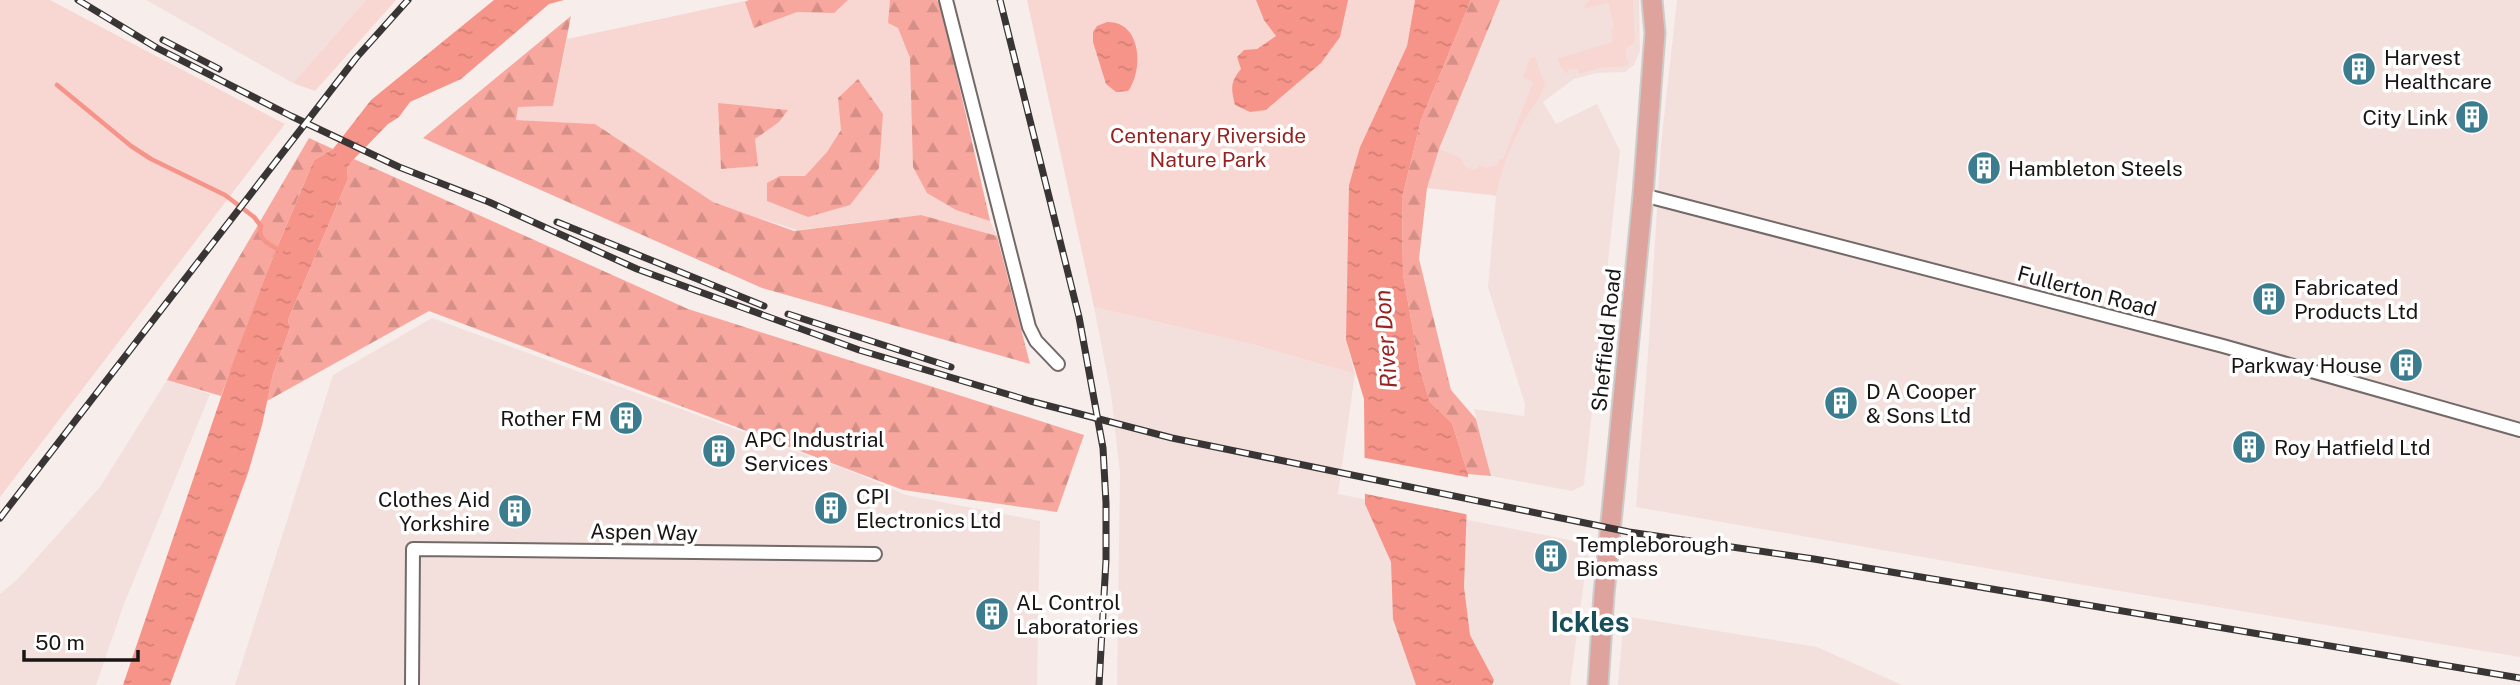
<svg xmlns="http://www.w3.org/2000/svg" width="2520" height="685" font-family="'Public Sans',sans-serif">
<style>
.built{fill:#f3e0dd}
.green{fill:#f8d7d3}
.forest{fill:url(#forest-firs)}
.water{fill:url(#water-ripples)}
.pier{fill:#f7edeb}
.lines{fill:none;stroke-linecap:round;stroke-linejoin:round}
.stream{stroke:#f79489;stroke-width:4.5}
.street-casing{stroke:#726968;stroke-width:16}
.primary-casing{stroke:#cccccb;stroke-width:23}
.street{stroke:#fff;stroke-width:12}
.primary{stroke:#dfa39d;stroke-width:19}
.rail-casing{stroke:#393534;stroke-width:7}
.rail{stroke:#fff;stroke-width:4.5;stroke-dasharray:13;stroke-linecap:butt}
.labels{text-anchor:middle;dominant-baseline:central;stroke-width:7;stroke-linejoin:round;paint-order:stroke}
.poi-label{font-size:21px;fill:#181514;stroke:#fff;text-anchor:start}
.park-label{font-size:21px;fill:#962321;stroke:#fff}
.street-label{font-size:21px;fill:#181514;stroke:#fff}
.water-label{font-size:23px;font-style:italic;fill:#982422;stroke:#fff}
.district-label{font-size:28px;font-weight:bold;fill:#174e5c;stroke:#fff}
</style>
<defs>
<pattern id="forest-firs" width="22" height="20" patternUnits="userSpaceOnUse" patternTransform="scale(1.75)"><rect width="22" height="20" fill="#f8a79e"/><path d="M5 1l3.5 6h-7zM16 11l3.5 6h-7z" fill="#d48f87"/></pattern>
<pattern id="water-ripples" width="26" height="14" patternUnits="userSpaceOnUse" patternTransform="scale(1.75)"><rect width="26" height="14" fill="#f79489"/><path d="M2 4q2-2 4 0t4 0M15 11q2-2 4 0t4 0" fill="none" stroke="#d37f75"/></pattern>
</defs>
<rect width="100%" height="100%" fill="#f7edeb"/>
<g class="built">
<polygon points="146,0 366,0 293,83"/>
<polygon points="1500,0 1639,0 1640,51 1634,65 1625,72 1597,73 1574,79 1543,102 1556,124 1597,104 1620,151 1584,485 1572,491 1491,476 1474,409 1524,416 1525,404 1488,287 1496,196 1427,188 1439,149"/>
<polygon points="1677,0 2520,0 2520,657 2077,584 1636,507 1649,340 1661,145"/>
<polygon points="1094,307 1251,344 1355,374 1338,494 1589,544 1570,685 1117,685 1120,473 1111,394"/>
<polygon points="432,318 858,474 906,495 1040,521 1037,685 235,685 333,375"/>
<polygon points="167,380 210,394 124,604 96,685 0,685 0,594 19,578 100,487"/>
<polygon points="1624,616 1817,647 1902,685 1618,685"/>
</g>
<g class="green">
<polygon points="0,0 50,0 285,124 0,497"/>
<polygon points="366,0 396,0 315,91 293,83"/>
<polygon points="749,0 937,0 941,6 990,221 997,236 921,215 797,230 713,203 595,124 515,120 518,107 553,106 567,39"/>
<polygon points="1027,0 1415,0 1407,46 1360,147 1346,340 1355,374 1251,344 1094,307"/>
<polygon points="1589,0 1633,0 1635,42 1626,49 1626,58 1629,62 1626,66 1599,68 1579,74 1578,69 1569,69 1567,74 1560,66 1558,58 1613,42 1611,29 1614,27 1608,3 1583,9"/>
<path d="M1535,56L1545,85C1540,100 1530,109 1523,123C1510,146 1502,169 1496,195L1427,188L1439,149L1461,158C1464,166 1468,170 1477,169L1479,165L1487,168L1497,164L1500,158L1503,159L1533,82L1523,77L1530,59Z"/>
</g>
<g class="forest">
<polygon points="749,0 848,0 834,13 797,12 754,28 745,2"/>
<polygon points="890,0 937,0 941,6 990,221 956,210 927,193 913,167 910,58 898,28 888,23"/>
<polygon points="1471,0 1500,0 1439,149 1427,188 1419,259 1451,390 1476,419 1491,476 1468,474 1452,423 1430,402 1420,370 1403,274 1402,198 1421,120"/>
<polygon points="571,16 553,106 518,107 516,120 595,124 713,202 794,231 921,215 997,236 1030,364 762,288 423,138"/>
<polygon points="858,79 883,114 879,168 850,205 808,217 767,201 767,183 780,176 805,176 827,152 841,130 838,98"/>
<polygon points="718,103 788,110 779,122 755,139 758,166 721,169"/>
<polygon points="309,138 333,149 314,160 266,274 221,396 167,380"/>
<polygon points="354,159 688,309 1084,435 1057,512 903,490 429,311 267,401 273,374 290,328 288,320 348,179 347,168"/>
</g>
<g class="water">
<polygon points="494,0 564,0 549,4 461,79 410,102 399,117 388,124 354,159 347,168 348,179 288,320 290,328 273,374 262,425 248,473 170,685 123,685 232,365 266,274 314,160 333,149 371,100"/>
<path d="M1256,0H1348L1340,37L1321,63L1266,110L1250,112L1235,105C1231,89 1230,82 1241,69L1237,57L1244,50L1257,49L1276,36L1264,20Z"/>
<polygon points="1415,0 1471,0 1421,120 1402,198 1403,274 1420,370 1430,402 1452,423 1468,474 1464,587 1470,635 1494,680 1492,685 1416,685 1393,619 1391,562 1365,504 1364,399 1346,340 1349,185 1360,147 1407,46"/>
<path d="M1107,22C1141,21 1144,69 1128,91L1116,92L1106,84L1093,42V32L1097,26Z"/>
</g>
<polygon class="pier" points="1360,457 1472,478 1470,515 1361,493"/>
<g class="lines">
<path class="stream" d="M57,85L131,146L151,159L225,195L254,217L261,226C257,240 270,245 281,251"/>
<g class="street-casing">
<g id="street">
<polyline points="946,0 1029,327 1036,341 1058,364"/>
<polyline points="1643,195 2223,346 2520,430"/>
<polyline points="412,685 413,549 875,554"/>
</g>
</g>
<g class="primary-casing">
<polyline id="primary" points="1598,685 1604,594 1643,195 1655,33 1652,0"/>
</g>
<use href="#street" class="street"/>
<use href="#primary" class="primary"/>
<g class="rail-casing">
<g id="rail">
<polyline points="78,0 157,48 291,116 399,167 489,202 637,269 859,350 1030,401 1172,438 1629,532 1814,559 2520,678"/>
<polyline points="1000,0 1079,317 1103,448 1106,503 1106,560 1099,685"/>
<polyline points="163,40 219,69"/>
<polyline points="557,222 764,306"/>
<polyline points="788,314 951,367"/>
<polyline points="0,518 356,58 408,0"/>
</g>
</g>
<use href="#rail" class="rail"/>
</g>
<defs>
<g id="building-disc" transform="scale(1.75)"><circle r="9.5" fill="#3b7d8f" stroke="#fff"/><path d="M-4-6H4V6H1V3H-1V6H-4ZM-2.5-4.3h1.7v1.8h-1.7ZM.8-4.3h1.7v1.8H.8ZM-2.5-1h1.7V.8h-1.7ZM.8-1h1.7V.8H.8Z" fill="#fff"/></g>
</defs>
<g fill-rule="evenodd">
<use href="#building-disc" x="2359" y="69"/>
<use href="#building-disc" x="2472" y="117"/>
<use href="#building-disc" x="1984" y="168"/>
<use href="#building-disc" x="2269" y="299"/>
<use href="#building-disc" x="2406" y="365"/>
<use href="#building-disc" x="1841" y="403"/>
<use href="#building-disc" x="626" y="418"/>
<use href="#building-disc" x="2249" y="447"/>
<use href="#building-disc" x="719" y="451"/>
<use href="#building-disc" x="831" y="508"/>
<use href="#building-disc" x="515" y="511"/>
<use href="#building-disc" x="1551" y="556"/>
<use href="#building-disc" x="992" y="614"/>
</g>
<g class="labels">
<g class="poi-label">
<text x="2384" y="57">Harvest<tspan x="2384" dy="24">Healthcare</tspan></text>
<text x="2448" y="117" text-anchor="end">City Link</text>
<text x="2008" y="168">Hambleton Steels</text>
<text x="2294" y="287">Fabricated<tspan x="2294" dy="24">Products Ltd</tspan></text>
<text x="2382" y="365" text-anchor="end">Parkway House</text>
<text x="1866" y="391">D A Cooper<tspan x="1866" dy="24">&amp; Sons Ltd</tspan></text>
<text x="602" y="418" text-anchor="end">Rother FM</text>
<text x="744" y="439">APC Industrial<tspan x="744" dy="24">Services</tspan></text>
<text x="2274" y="447">Roy Hatfield Ltd</text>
<text x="856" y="496">CPI<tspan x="856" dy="24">Electronics Ltd</tspan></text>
<text x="490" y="499" text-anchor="end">Clothes Aid<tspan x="490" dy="24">Yorkshire</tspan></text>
<text x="1576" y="544">Templeborough<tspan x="1576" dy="24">Biomass</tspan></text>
<text x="1016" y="602">AL Control<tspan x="1016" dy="24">Laboratories</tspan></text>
</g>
<g class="park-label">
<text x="1208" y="135">Centenary Riverside<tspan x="1208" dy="24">Nature Park</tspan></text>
</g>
<g class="street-label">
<text transform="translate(2087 291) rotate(15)">Fullerton Road</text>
<text transform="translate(1606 340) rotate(-84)">Sheffield Road</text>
<text transform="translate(644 532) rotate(1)">Aspen Way</text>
</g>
<g class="water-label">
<text transform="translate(1385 339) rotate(-94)">River Don</text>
</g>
<g class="district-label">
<text x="1590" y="621">Ickles</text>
</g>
</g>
<path d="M24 650v10h114v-10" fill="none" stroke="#181514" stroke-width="3.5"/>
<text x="35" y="650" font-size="21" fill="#181514" stroke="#ffffff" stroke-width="5" paint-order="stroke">50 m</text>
</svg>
